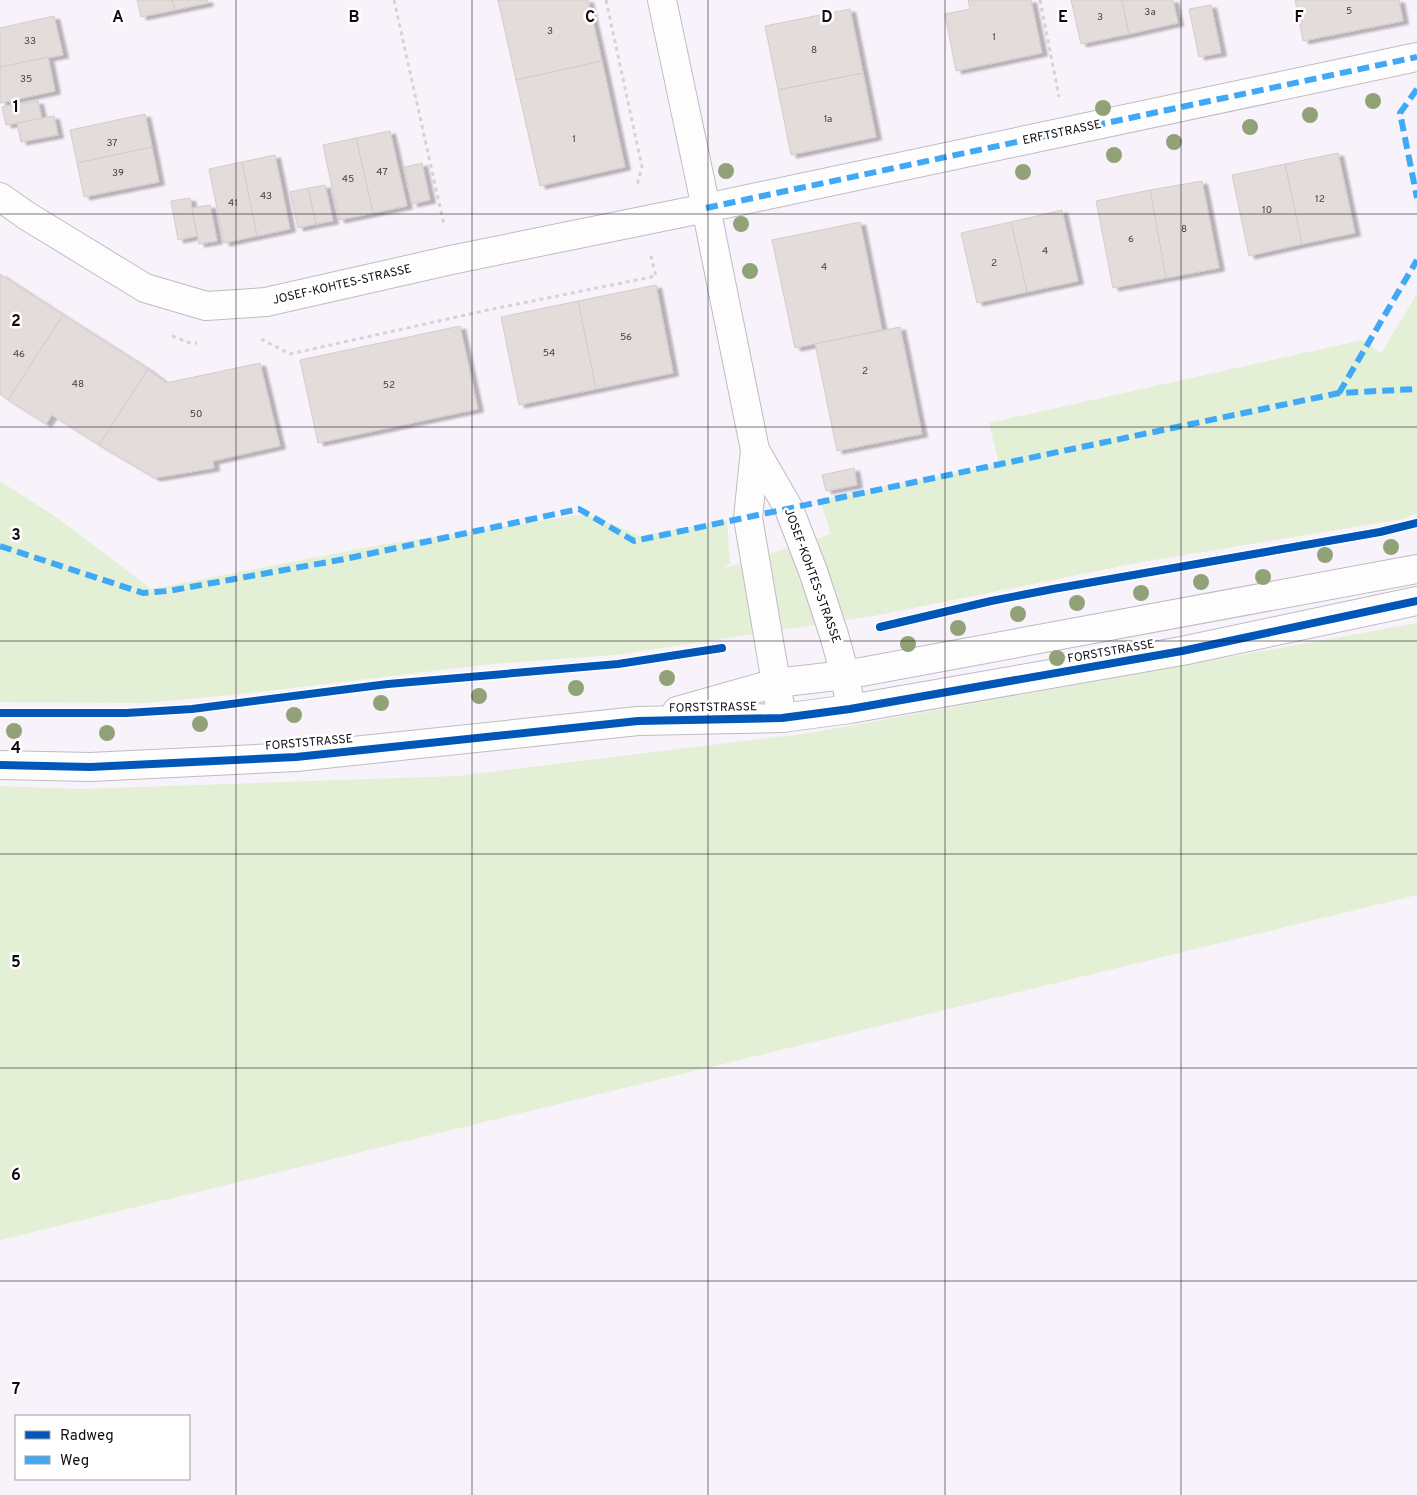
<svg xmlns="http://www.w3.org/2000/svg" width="1417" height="1495" font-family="Overpass,sans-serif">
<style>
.green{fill:#e4f0d6}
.building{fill:#e3dcdb;stroke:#d3cccb;filter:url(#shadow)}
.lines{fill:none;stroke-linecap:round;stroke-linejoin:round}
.minor-casing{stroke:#c0bbc3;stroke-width:30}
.path{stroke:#d4d3d5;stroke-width:3;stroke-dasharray:4 4;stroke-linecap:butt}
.minor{stroke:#fefdfe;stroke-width:28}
.quiet{stroke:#3fa9f5;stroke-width:6;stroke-dasharray:12 6;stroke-linecap:butt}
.cycleway-casing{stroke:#fff;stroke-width:11}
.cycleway{stroke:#0057b8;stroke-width:8}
.tree{fill:#92a278}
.grid{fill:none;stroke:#100a13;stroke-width:1;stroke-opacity:0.55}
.labels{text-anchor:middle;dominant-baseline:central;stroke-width:5;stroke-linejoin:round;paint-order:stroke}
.number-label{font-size:10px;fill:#453e45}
.street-label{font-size:12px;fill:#100a13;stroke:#fff}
.grid-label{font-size:16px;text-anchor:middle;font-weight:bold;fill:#100a13;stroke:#fff;stroke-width:5;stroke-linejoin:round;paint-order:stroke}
</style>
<defs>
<filter id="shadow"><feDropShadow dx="5.5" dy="3" stdDeviation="1" flood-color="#0004"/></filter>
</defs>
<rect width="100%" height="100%" fill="#f8f2fa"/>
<g class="green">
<polygon points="1417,294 1417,513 1403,519 1142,562 874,616 615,655 492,664 232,695 145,703 0,702 0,481 59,519 151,589 380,545 586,514 641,536 727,520 730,564 722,569 831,534 820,500 999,464 989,423 1362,340 1381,353"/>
<polygon points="1417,623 1417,895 0,1240 0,786 82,789 457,776 810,733"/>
</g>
<g class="building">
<polygon points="137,0 172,0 175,10 141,17"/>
<polygon points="172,0 207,0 208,3 175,10"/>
<polygon points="498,0 588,0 602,61 516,80"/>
<polygon points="968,0 1031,0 1042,53 956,71 945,14 970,9"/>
<polygon points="1071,0 1122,0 1129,34 1081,44"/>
<polygon points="1122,0 1173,0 1178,23 1129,34"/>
<polygon points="1295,0 1399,0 1403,21 1303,41"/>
<polygon points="1211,5 1221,53 1199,57 1189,9"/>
<polygon points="850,9 863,73 778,90 765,26"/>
<polygon points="54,16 63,55 0,67 0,28"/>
<polygon points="48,57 55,91 0,103 0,67"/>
<polygon points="602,61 625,167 540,186 516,80"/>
<polygon points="863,73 876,137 791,155 778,90"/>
<polygon points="38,101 42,119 6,125 2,107"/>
<polygon points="145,114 152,147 77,163 70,130"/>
<polygon points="54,116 58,135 21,142 17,123"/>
<polygon points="390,131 407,206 373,213 356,138"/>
<polygon points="356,138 373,213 339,220 323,145"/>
<polygon points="152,147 159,182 84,197 77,163"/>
<polygon points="1338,153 1355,233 1302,244 1285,164"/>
<polygon points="275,155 290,229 257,236 242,162"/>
<polygon points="242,162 257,236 224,243 209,169"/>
<polygon points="422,163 430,200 412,204 404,167"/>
<polygon points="1285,164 1302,244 1249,256 1232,175"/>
<polygon points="1202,181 1219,268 1166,278 1150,190"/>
<polygon points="325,185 333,221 316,224 308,188"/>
<polygon points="308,188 316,224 298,228 290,192"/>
<polygon points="1150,190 1166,278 1113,288 1096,201"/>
<polygon points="190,198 197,236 178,240 171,201"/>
<polygon points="210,205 217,241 199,244 192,208"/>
<polygon points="1062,210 1078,281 1027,292 1011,222"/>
<polygon points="860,222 882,330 795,348 772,240"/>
<polygon points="1011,222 1027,292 977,303 961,233"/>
<polygon points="0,274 63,315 8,400 0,394"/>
<polygon points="656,285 673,373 596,389 578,301"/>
<polygon points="578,301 596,389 519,405 501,317"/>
<polygon points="63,315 148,369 99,445 52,415 46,424 8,400"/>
<polygon points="460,326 478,409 318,443 300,360"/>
<polygon points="900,327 922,434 837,451 815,344"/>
<polygon points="260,363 280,446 213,461 214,468 155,478 99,445 148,369 166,383"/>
<polygon points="854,468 857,485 826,491 822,475"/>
</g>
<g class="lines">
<g class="minor-casing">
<g id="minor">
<polyline points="662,0 706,208 1417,57"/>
<polyline points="0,197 27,216 145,288 206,306 266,302 451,260 706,208 755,450 748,518 782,718"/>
<polyline points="755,450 789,509 813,571 834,635 845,675 848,693"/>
<polyline points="677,711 776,683 845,675 1417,569"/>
<polyline points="0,765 90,767 296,757 638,721 782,718 850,709 1182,651 1417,601"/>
</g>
</g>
<g class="path">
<polyline points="394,0 444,225"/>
<polyline points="606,0 642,167 637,185"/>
<polyline points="1040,0 1059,97"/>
<polyline points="172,336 190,343 197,343"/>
<polyline points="261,339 290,354 488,310 656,276 651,256"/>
</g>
<use href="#minor" class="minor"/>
<g class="quiet">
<polyline points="1417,89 1400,113 1417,198"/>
<polyline points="706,208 1417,57"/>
<polyline points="1339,393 1417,260"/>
<polyline points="0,546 143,593 168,591 345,559 579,509 634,541 1339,393 1417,389"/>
</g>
<g class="cycleway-casing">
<g id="cycleway">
<polyline points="880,627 991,601 1053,589 1380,532 1417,523"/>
<polyline points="0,713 126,713 192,709 388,684 618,664 722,648"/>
<polyline points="0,765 90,767 296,757 638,721 782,718 850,709 1182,651 1417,601"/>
</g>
</g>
<use href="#cycleway" class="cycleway"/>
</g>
<g class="tree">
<circle cx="1373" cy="101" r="8"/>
<circle cx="1103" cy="108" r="8"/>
<circle cx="1310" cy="115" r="8"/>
<circle cx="1250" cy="127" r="8"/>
<circle cx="1174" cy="142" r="8"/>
<circle cx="1114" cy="155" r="8"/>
<circle cx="726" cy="171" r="8"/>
<circle cx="1023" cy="172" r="8"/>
<circle cx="741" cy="224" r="8"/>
<circle cx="750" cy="271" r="8"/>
<circle cx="1391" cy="547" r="8"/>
<circle cx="1325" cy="555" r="8"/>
<circle cx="1263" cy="577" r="8"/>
<circle cx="1201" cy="582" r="8"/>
<circle cx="1141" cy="593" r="8"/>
<circle cx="1077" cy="603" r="8"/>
<circle cx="1018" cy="614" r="8"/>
<circle cx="958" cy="628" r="8"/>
<circle cx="908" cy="644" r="8"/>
<circle cx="1057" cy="658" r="8"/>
<circle cx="667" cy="678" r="8"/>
<circle cx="576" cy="688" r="8"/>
<circle cx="479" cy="696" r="8"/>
<circle cx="381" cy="703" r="8"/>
<circle cx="294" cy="715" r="8"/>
<circle cx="200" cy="724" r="8"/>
<circle cx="14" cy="731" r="8"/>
<circle cx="107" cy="733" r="8"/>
</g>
<path class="grid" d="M236,0V1495M472,0V1495M708,0V1495M945,0V1495M1181,0V1495M0,214H1417M0,427H1417M0,641H1417M0,854H1417M0,1068H1417M0,1281H1417"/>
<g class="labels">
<g class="number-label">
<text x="1349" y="11">5</text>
<text x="1150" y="12">3a</text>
<text x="1100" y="17">3</text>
<text x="550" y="31">3</text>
<text x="994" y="37">1</text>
<text x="30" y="41">33</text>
<text x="814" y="50">8</text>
<text x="26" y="79">35</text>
<text x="828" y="119">1a</text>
<text x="574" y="139">1</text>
<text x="112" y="143">37</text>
<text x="382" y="172">47</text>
<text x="118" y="173">39</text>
<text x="348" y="179">45</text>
<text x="266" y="196">43</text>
<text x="1320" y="199">12</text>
<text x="233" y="203">41</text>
<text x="1267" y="210">10</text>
<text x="1184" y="229">8</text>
<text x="1131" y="239">6</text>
<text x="1045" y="251">4</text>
<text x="994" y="263">2</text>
<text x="824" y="267">4</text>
<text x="626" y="337">56</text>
<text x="549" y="353">54</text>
<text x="19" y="354">46</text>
<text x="865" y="371">2</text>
<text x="78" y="384">48</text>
<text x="389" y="385">52</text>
<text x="196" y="414">50</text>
</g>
<g class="street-label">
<text transform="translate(1062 133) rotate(-12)">ERFTSTRASSE</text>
<text transform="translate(342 285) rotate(-13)">JOSEF-KOHTES-STRASSE</text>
<text transform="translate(812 576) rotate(70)">JOSEF-KOHTES-STRASSE</text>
<text transform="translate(1111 652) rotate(-10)">FORSTSTRASSE</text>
<text transform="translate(713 708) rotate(-1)">FORSTSTRASSE</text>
<text transform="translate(309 743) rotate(-5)">FORSTSTRASSE</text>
</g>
</g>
<g class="grid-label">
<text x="118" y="22">A</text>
<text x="354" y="22">B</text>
<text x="590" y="22">C</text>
<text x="827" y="22">D</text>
<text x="1063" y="22">E</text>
<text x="1299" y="22">F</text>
<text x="16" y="112">1</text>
<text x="16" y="326">2</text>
<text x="16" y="540">3</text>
<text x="16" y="753">4</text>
<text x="16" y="967">5</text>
<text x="16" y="1180">6</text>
<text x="16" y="1394">7</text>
</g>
<rect x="15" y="1415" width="175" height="65" fill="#ffffff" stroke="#9f9da1"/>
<rect x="25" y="1431" width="25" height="8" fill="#0057b8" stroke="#9f9da1"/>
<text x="60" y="1440" font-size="15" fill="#100a13">Radweg</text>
<rect x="25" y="1456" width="25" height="8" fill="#3fa9f5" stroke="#9f9da1"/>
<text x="60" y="1465" font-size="15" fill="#100a13">Weg</text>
</svg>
